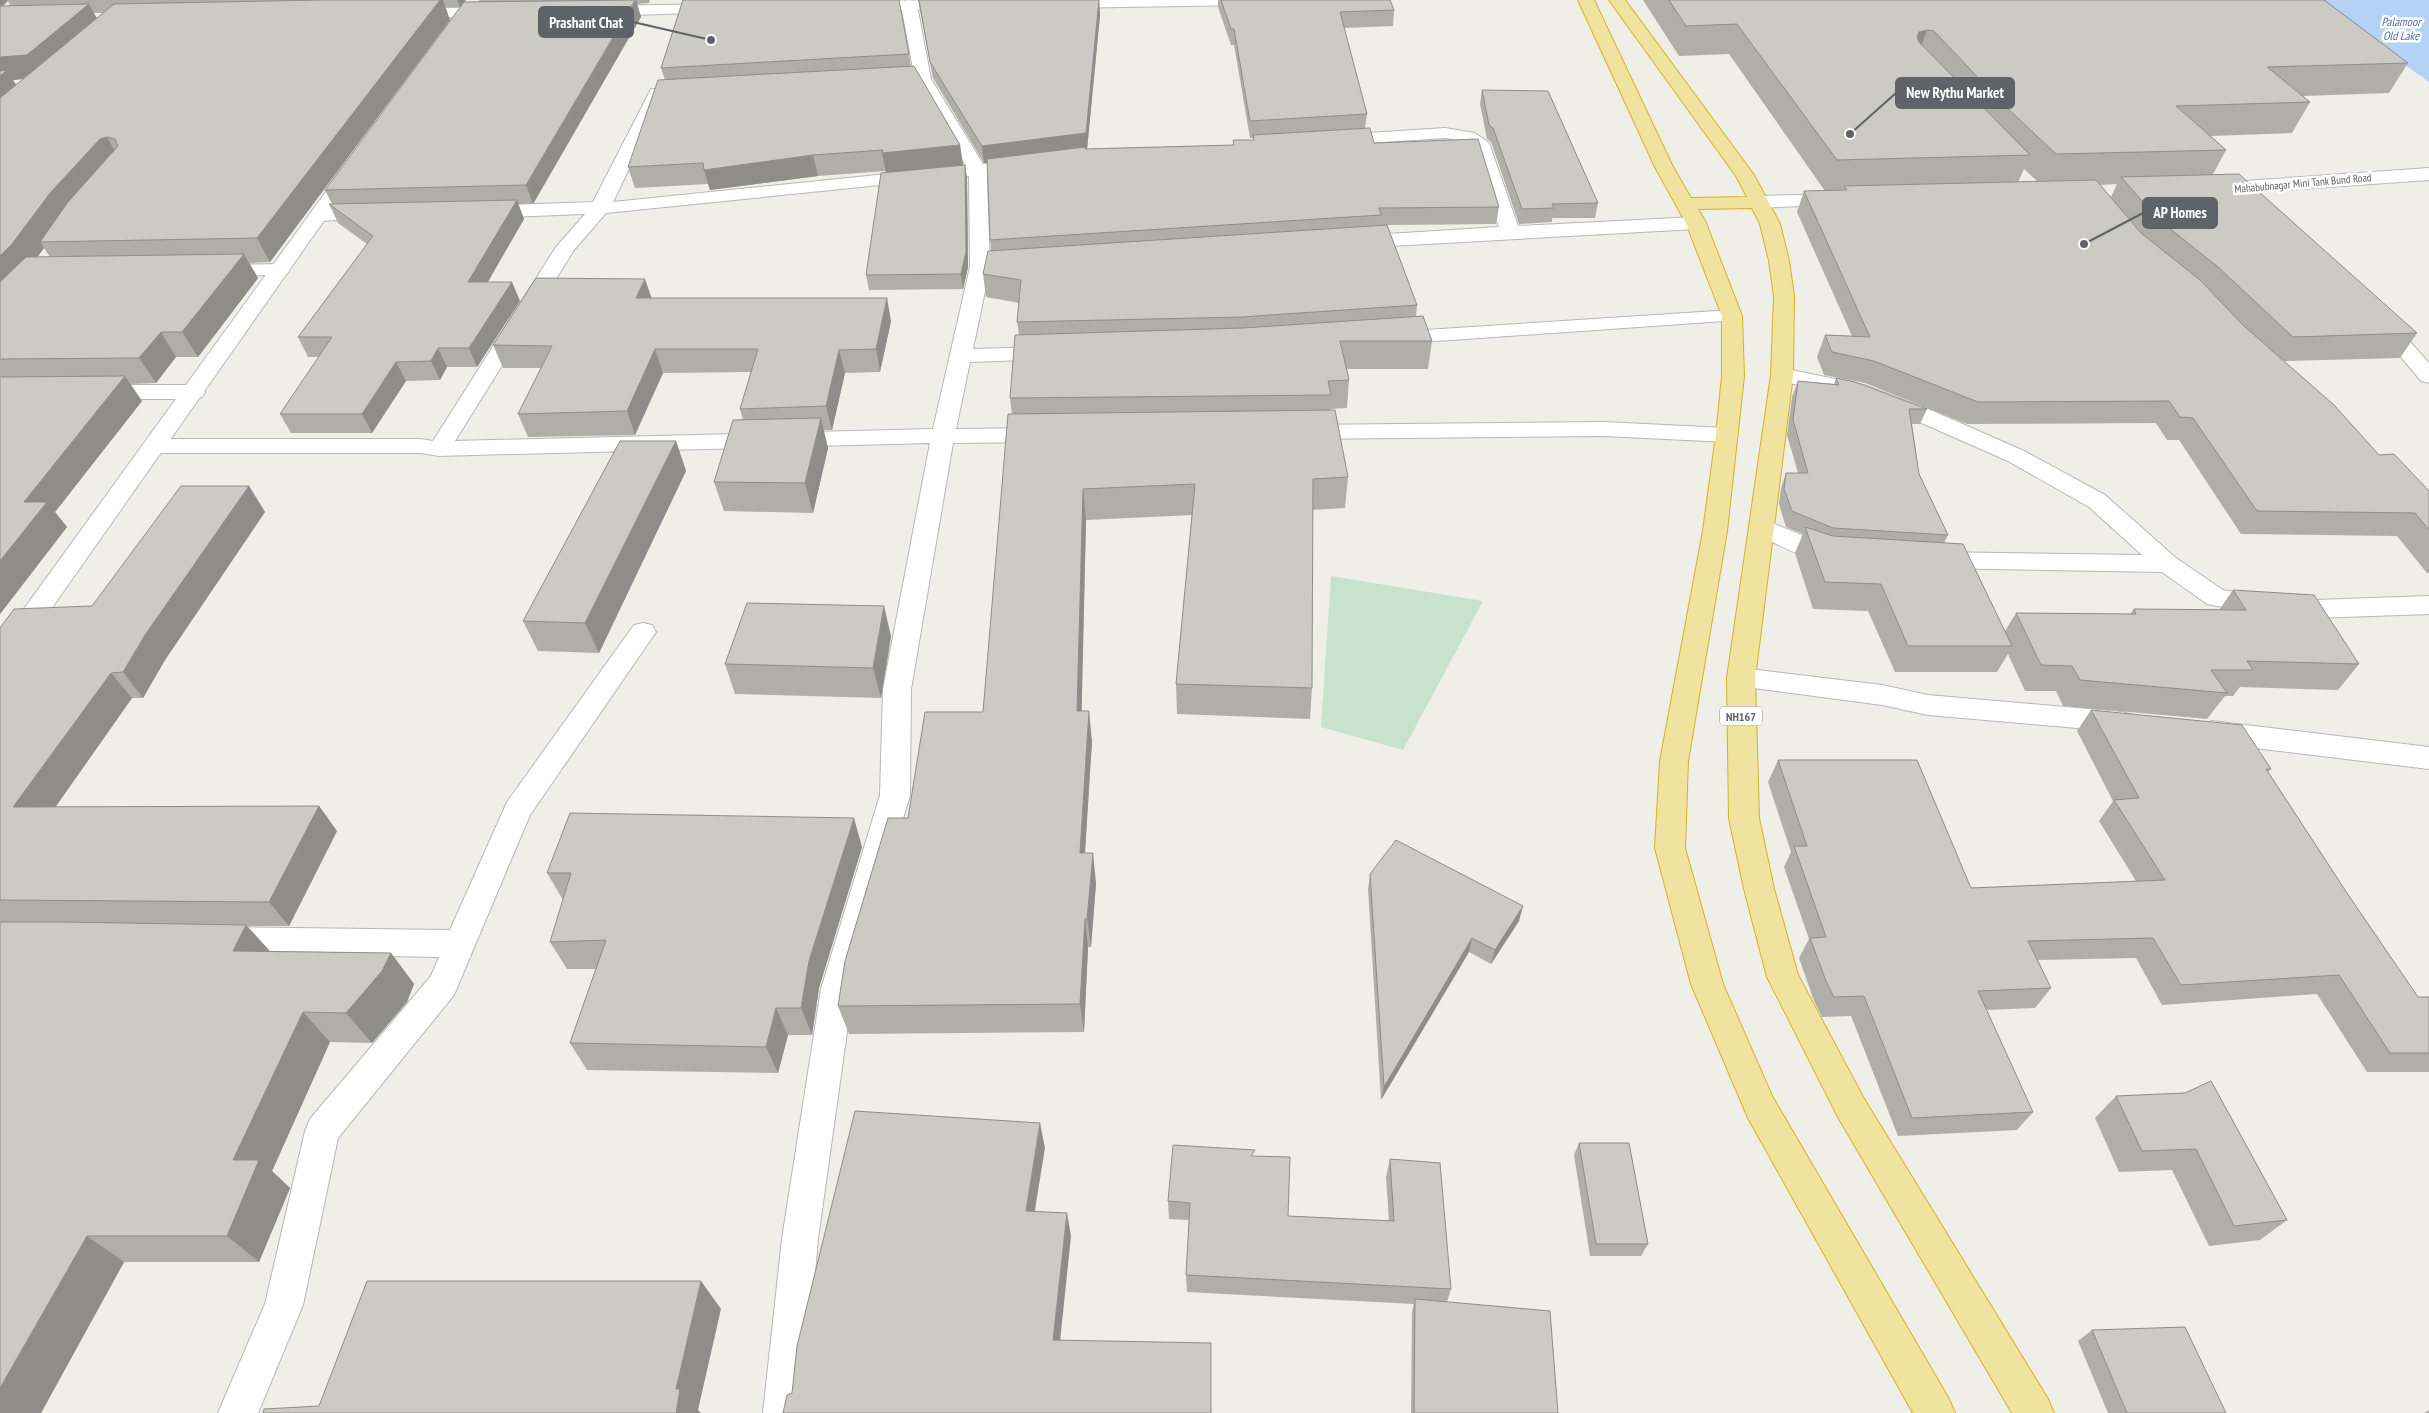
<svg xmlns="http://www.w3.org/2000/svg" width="2429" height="1413" font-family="'PT Sans Narrow',sans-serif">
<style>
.green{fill:#c8e3cb}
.water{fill:#b3d2f5}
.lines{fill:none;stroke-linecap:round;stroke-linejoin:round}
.street-casing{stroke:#b5b7bb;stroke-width:2}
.secondary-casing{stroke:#b6b9bd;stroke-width:2}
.highway-casing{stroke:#dab11e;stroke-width:2}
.street{fill:#fff;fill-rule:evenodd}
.secondary{fill:#fff;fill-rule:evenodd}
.highway{fill:#f0e39f;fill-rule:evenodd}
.wall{fill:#afaea9;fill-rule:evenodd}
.shaded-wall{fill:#8e8d89}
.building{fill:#cbcac4;stroke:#8e8d89}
.labels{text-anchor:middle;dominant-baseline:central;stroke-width:5;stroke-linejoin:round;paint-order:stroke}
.far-street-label{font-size:11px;fill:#5f6266;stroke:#fff}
.far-water-label{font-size:12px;font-style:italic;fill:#5172a6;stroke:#fff}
.shield{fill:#fff;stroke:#8f9194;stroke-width:1}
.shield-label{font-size:12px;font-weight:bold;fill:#5f6266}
.leader{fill:none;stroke:#5f6266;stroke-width:2}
.callout-dot{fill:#5f6266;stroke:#fff;stroke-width:2}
.callout{fill:#5f6266;stroke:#5f6266;stroke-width:2}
.callout-label{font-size:15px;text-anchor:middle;font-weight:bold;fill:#fff}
</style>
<rect width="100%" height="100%" fill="#efefe8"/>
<polygon class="green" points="1331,576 1483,601 1403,750 1321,727"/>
<polygon class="water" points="2314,0 2429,0 2429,82"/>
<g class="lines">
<g class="street-casing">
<g id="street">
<path d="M909,0L917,5L931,79L983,164L1025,160L1031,161L1034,165L1031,169L987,174L990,267L973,349L1052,347L1060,348L1063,353L1060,358L1052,359L970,362L956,429L1043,428L1051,430L1054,435L1051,440L1043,442L953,443L911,689L910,795L853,989L818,1239L803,1413H763L782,1239L821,989L880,795L883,689L930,443L439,456L421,453H155L147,451L143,446L147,441L155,439H421L433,441L556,247L585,214L483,218L476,216L473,212L476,208L483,206L593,202L651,89H678L681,93L678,97L663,98L613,202L966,166L918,84H898L896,80L898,76L914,74L901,5ZM969,176L970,267L933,429L455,441L574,250L606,213Z"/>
<polygon points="1445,128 1475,133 1489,143 1518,226 1696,217 1703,219 1706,223 1703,227 1696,229 1356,248 1349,246 1346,242 1349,238 1356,236 1499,227 1475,149 1464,141 1445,138 1337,145 1331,144 1328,140 1331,136 1337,135"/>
<polygon points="372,208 379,210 382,214 379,218 319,221 312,219 309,215 312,211 319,209"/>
<polygon points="280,264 287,266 290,270 287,274 216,277 209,275 206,271 209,267 216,265"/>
<polygon points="1732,310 1739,312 1742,316 1739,320 1394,344 1386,343 1383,338 1386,333 1394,332"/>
<polygon points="2382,316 2389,318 2429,363 2429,383 2421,381 2375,326 2372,322 2375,318"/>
<polygon points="1782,368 1864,385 1933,411 2024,451 2105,495 2176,558 2223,590 2286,601 2429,596 2429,614 2286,619 2207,604 2162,572 1935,568 1926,566 1922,560 1926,554 1935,552 2142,555 2089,507 2008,461 1917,421 1850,395 1774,380 1771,375 1774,370"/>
<polygon points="98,385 194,385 202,387 205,392 202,397 194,399 98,399 90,397 87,392 90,387"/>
<polygon points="1604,422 1727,428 1735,430 1738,435 1735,440 1727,442 1604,436 1301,439 1293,437 1290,432 1293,427 1301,425"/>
<path d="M1762,519L1826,545L1844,548L1847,554L1844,560C1814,568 1780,544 1753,533L1750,527L1753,521Z"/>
<polygon points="643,623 652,625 656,632 530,815 454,995 338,1138 303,1305 258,1413 218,1413 265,1304 305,1131 310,1119 431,976 439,957 224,953 213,949 208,940 213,931 224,927 450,930 507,802 634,625"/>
<polygon points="1741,668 1882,685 1928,695 2122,712 2132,715 2136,722 2132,729 2122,732 1928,715 1882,705 1731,685 1727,678 1731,671"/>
<polygon points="2212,721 2429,747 2429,769 2212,743 2202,739 2198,732 2202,725"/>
</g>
</g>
<g class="secondary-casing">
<g id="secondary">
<polygon points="957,0 963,2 965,5 963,8 862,11 854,6 862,1"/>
<polygon points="1056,0 1254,0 1246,5 1062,8 1056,6 1054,3"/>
<polygon points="717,4 723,6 725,9 723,12 602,16 594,11 602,6"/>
<polygon points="494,7 502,12 500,15 410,19 402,14 410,9"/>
<polygon points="352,162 358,164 361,168 9,669 0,672 0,642 346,164"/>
<polygon points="2429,168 2429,180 2216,195 2209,193 2207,189 2209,185 2216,183"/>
<polygon points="1838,194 1845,196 1847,200 1845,204 1757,208 1750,206 1748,202 1750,198 1757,196"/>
</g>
</g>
<g class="highway-casing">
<polygon id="highway" points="1578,0 1594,0 1673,167 1691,198 1747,197 1736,176 1609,0 1625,0 1754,175 1780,224 1789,261 1794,296 1793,375 1755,678 1759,818 1774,889 1798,975 1863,1097 2048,1399 2054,1413 2012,1413 1839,1119 1767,977 1744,889 1729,818 1727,678 1771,375 1774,296 1769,261 1760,224 1752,208 1698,209 1706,223 1742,316 1744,376 1727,531 1688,761 1685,848 1723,984 1772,1096 1949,1399 1955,1413 1913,1413 1748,1118 1691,984 1655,848 1660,761 1703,531 1716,435 1722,376 1722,316 1686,223 1655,167"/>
</g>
<use href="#street" class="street"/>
<use href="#secondary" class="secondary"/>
<use href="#highway" class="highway"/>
</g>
<g class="wall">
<path d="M0,0H466L460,7H445L450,20L270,262L249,263L258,278L198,357H176L156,383L130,384L142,401L55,512L67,527L0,614ZM8,1L10,5L3,6ZM93,13H104L97,18ZM23,79L16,85L13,80ZM44,248L50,257H37Z"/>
<polygon points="479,0 650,0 649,3 637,4 641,17 533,204 518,204 524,219 487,282 520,301 477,367 447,367 440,380 406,381 372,433 291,433 280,414 319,357 308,357 298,337 367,244 338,223 329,204 332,204 325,190 480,2"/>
<polygon points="683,0 905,0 899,0 911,66 960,145 963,165 965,165 967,179 968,267 963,289 869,290 866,275 886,173 886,171 818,176 710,190 708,184 635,188 628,167 665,80 661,68"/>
<polygon points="918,0 1099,0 1100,15 1087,149 1233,145 1253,140 1253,138 1250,138 1234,45 1231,45 1218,7 1218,0 1390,0 1394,10 1393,26 1344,28 1367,114 1365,128 1374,143 1499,207 1496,224 1387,225 1417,305 1416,317 1432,341 1428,369 1347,369 1349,380 1347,408 1330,409 1348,477 1345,508 1312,510 1312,688 1310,719 1177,714 1176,684 1192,515 1086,520 1081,711 1092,741 1085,853 1096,883 1091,947 1088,947 1084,1032 849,1034 838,1006 908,818 983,712 1012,414 1010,398 1019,334 1017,322 1019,303 986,297 983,274 991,250 990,240 987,163 984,163 933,78"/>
<path d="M1643,0H2324L2408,63L2389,93L2303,96L2310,102L2292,133L2211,136L2226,150L2213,174L2417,333L2400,358L2284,361L2379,455L2429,491V573H2427L2397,536L2241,534L2179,440H2167L2156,423L1967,424L1865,383L1824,375L1817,357L1825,335L1852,336L1797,212L1804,191H1825L1729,54L1679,56ZM2024,169L2037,181L2018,182ZM2117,184L2111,197L2100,185Z"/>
<polygon points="1482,90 1598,203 1595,218 1552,218 1552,222 1519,224 1491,142 1487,139 1480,104"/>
<polygon points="651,298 891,321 880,372 845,373 832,430 823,430 828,448 813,513 724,511 714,482 743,420 740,409 751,372 663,373 635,435 528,437 518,414 541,368 503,368 493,345"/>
<polygon points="1836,378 1927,409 1920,424 1912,424 1919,474 1948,535 1944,543 2005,631 2016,613 2130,614 2134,609 2219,610 2233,590 2359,664 2338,690 2240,687 2233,696 2225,696 2207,719 2063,706 2056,691 2025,691 2008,654 1997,672 1895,672 1868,611 1813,609 1795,553 1803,534 1786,527 1779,504 1781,488 1786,473 1798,473 1787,435 1792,397 1798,381 1834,384"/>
<polygon points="676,441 686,471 599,653 538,651 523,621"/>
<polygon points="249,486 265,512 165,660 143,698 132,698 55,807 319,806 337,831 289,926 247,926 270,951 391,953 414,984 407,1002 372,1043 330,1042 272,1171 290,1188 259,1262 124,1262 41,1413 1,922 0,921 0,628 92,606"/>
<polygon points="891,636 881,698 735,694 725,664"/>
<polygon points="2091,710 2271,769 2268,772 2349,896 2418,997 2429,997 2429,1072 2367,1072 2317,994 2162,1005 2136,958 2038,960 2051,988 2035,1008 1986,1010 2033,1112 2017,1130 1898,1136 1851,1016 1822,1017 1814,1001 1799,958 1809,939 1784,867 1791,852 1768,782 1778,760 1971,888 2136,881 2099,821 2113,801 2077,731"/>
<polygon points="862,847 819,988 812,1035 788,1035 778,1073 587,1070 570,1043 596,969 567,969 550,942 563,900 547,873"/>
<polygon points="1370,874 1519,921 1491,964 1469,952 1381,1100 1368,889"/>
<polygon points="2185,1093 2287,1220 2260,1240 2209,1246 2172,1170 2119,1172 2095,1118 2116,1096"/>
<polygon points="1579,1143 1648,1244 1641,1256 1590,1256 1574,1155"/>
<polygon points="1255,1156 1288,1216 1389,1221 1386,1177 1390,1159 1451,1289 1447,1302 1558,1413 1411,1413 1412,1311 1414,1304 1187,1292 1186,1275 1189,1220 1169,1219 1168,1201"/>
<polygon points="2092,1330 2226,1413 2108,1413 2078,1341"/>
<polygon points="2429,1410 2429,1413 2424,1413"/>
</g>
<g class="shaded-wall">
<polygon points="0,0 7,0 8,1 0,8"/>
<polygon points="440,0 443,0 450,20 270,262 257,238"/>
<polygon points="457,0 466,0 460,7"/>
<polygon points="636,0 641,17 533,204 526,185"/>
<polygon points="1099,0 1100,15 1087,150 984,163 982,146"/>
<polygon points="89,4 101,26 40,77 13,80 21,93 0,111 0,57"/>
<polygon points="1927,30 1916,60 1908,62 1919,32"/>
<polygon points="107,137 120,160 40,242 44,248 29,269 0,297 0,256 51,192 100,139"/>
<polygon points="960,145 963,165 886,173 882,153"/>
<polygon points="813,155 818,176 710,190 704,170"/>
<polygon points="965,165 967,179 968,267 963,289 961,274"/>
<polygon points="517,200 524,219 477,301 468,282"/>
<polygon points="244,254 258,278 198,357 182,332"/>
<polygon points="645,279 653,302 636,298"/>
<polygon points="512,282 520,301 477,367 469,348"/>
<polygon points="887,298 891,321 880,372 876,349"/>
<polygon points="161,332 176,357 156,383 139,358"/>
<polygon points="438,348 447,367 440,380 431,361"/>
<polygon points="655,349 663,373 635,435 627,411"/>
<polygon points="839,350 845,373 832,430 826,406"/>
<polygon points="396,362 406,381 372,433 362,414"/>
<polygon points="125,376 142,401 55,512 67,527 0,614 0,561 24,502"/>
<polygon points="821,418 828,448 813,513 805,483"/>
<polygon points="676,441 686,471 599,653 585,623"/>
<polygon points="249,486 265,512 165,660 143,698 123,672 145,635"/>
<polygon points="1083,489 1086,520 1081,741 1077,711"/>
<polygon points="884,606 891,636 881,698 873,668"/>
<polygon points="111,673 132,698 38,832 13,807"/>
<polygon points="1089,711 1092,741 1083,882 1080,853"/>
<polygon points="319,806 337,831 289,926 269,902"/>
<polygon points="854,818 862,847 819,988 812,1035 801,1008 809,961"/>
<polygon points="1093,853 1096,883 1091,947 1087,919"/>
<polygon points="1523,906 1519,921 1491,964 1495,950"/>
<polygon points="1085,919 1088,947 1084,1032 1080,1004"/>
<polygon points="246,925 274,956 233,951"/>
<polygon points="1472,938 1469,952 1381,1100 1384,1087"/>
<polygon points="391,953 414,984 407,1002 372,1043 346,1013"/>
<polygon points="776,1008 788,1035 778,1073 766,1047"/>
<polygon points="303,1012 330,1042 272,1171 290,1188 259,1262 227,1236 233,1160"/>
<polygon points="1040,1123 1045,1148 1031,1234 1026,1211"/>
<polygon points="1067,1213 1071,1236 1058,1361 1053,1340"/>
<polygon points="87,1236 124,1262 41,1413 0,1413 0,1388"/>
<polygon points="701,1281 721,1309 698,1410 701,1413 676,1413 676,1389"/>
</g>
<g class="building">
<polygon points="323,0 440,0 257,238 40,242 68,202 118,146 115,139 107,137 100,139 51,192 12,244 0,256 0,98 114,4"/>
<polygon points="635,0 526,185 325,190 464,2"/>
<polygon points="683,0 899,0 909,54 661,68"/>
<polygon points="919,0 1099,0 1086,133 982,146 930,62"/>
<polygon points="1221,0 1390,0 1394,10 1340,12 1367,114 1250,121 1234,29 1231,29"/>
<polygon points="1669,0 2324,0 2408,63 2267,67 2310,102 2176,106 2226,150 2056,154 2002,103 1934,31 1927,30 1919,32 1917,37 1919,42 2030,155 1837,160 1737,24 1686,26"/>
<polygon points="89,4 27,55 0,57 0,6"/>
<polygon points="914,66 960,145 882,153 883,150 813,155 704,170 703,163 628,167 658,80"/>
<polygon points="7,70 0,76 0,71"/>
<polygon points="1482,90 1548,91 1598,203 1552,204 1554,208 1522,209 1493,128 1489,125"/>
<polygon points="1370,128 1374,143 1478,139 1499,207 1379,208 1381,215 990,240 987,159 1085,147 1085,149 1234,145 1233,140 1254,140 1253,135"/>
<polygon points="965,165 966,252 961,274 866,275 881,173"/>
<polygon points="2239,174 2417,333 2293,337 2218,267 2159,220 2121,177"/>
<polygon points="2096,180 2141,233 2200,280 2244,326 2334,405 2379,455 2394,454 2429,491 2429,530 2415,513 2257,511 2193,418 2180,417 2169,401 1978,402 1874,361 1832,352 1825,335 1870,337 1804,191 1847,190 1844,186"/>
<polygon points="517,200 468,282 512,282 469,348 438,348 431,361 396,362 362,414 280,414 332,337 298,337 373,236 329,204"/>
<polygon points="1387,225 1417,305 1242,317 1017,322 1021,280 983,274 988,251"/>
<polygon points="244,254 182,332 161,332 139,358 0,359 0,282 26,257"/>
<polygon points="536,278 645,279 636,298 887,298 876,349 839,350 826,406 740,409 758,349 655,349 627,411 518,414 552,346 493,345"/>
<polygon points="1423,316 1432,341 1340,341 1349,380 1328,381 1331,395 1010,398 1015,335 1243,328"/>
<polygon points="125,376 24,502 47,502 0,561 0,377"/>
<polygon points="1836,378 1855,382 1927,409 1909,409 1919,474 1948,535 1833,528 1792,511 1784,489 1786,473 1808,473 1793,420 1798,381 1839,385"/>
<polygon points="1335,410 1348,477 1313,479 1312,688 1176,684 1195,484 1083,489 1077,711 1089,711 1080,853 1093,853 1087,919 1085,919 1080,1004 838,1006 845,961 888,818 908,818 925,712 983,712 1008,414"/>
<polygon points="821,418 805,483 714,482 733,420"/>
<polygon points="620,441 676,441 585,623 523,621"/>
<polygon points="181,486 249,486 145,635 123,672 111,673 13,807 319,806 269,902 0,900 0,628 14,609 92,606"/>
<polygon points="1805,527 1833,536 1963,544 2012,646 1908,646 1881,584 1825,582"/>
<polygon points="2233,590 2314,595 2359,664 2247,661 2253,670 2211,670 2227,693 2080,680 2072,666 2041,665 2016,613 2136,614 2134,609 2246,610"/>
<polygon points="747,603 884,606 873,668 725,664"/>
<polygon points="2091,710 2242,725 2271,769 2266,769 2349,896 2418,997 2429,997 2429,1053 2390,1053 2339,975 2181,985 2153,938 2028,941 2051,988 1978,991 2033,1112 1912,1118 1864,996 1834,997 1826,981 1810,938 1826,937 1794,846 1807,846 1778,760 1917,760 1971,888 2165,880 2114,800 2139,798"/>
<polygon points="570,813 854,818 809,961 801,1008 776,1008 766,1047 570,1043 606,940 550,942 571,873 547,873"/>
<polygon points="1396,840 1523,906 1495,950 1472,938 1384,1087 1370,874"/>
<polygon points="0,922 63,922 246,925 233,951 391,953 382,971 346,1013 303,1012 233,1160 259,1160 227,1236 87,1236 0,1388"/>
<polygon points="2211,1081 2287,1220 2234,1226 2196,1149 2142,1151 2116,1096 2185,1093"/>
<polygon points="855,1111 1040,1123 1026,1211 1067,1213 1053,1340 1211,1343 1211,1413 783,1413 787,1395 792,1393 797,1346"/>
<polygon points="1579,1143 1629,1143 1648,1244 1596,1244"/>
<polygon points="1173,1145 1255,1150 1251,1156 1290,1157 1288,1216 1394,1221 1390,1159 1440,1163 1451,1289 1186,1275 1190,1203 1168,1201"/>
<polygon points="367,1281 701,1281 676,1389 680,1389 676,1413 263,1413 264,1409 319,1406"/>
<polygon points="1415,1299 1550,1311 1558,1413 1414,1413"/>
<polygon points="2185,1327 2226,1413 2127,1413 2092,1330"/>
</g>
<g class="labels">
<g class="far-street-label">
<text transform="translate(2303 183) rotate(-5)">Mahabubnagar Mini Tank Bund Road</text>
</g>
<g class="far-water-label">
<text x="2401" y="21">Palamoor<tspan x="2401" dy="14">Old Lake</tspan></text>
</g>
<rect class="shield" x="1720" y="706.5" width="42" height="19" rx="4"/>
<g class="shield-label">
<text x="1741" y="716">NH167</text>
</g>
</g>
<path class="leader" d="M711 40L633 22M1850 134L1896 93M2084 244L2143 213"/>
<g class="callout-dot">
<circle cx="711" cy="40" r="5"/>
<circle cx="1850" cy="134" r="5"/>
<circle cx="2084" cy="244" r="5"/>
</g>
<g class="callout">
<rect x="539" y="7" width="94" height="30" rx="5"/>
<rect x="1896" y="78" width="118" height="30" rx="5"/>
<rect x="2143" y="198" width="74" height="30" rx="5"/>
</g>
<g class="callout-label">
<text x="586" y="28">Prashant Chat</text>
<text x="1955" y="98">New Rythu Market</text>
<text x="2180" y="218">AP Homes</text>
</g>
</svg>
